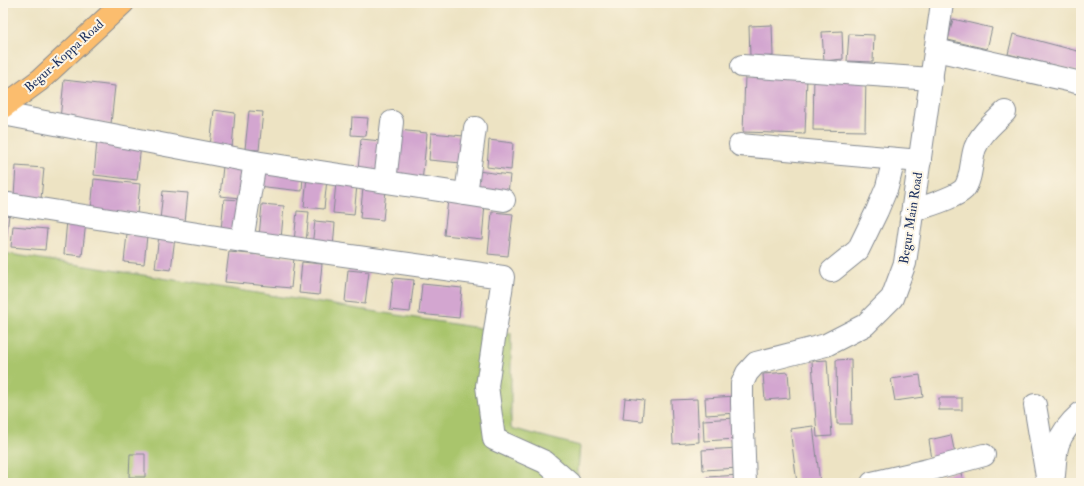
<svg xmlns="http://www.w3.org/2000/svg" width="1084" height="486" font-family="'IM FELL Double Pica',serif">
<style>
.green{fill:#a9c56c;stroke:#627a65}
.building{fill:#d3a6d0}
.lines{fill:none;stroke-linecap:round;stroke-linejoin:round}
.minor-casing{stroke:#848990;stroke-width:24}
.major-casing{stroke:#848990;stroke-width:24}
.minor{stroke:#fff;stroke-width:22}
.major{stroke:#fbbd6e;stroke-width:22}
.labels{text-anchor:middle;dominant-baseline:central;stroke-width:4;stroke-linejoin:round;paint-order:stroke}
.street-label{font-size:13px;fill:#1b2f5e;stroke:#fcf5e5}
</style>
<rect width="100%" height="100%" fill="#fcf5e5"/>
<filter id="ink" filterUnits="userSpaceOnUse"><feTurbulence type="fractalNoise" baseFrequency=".025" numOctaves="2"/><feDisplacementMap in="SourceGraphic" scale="8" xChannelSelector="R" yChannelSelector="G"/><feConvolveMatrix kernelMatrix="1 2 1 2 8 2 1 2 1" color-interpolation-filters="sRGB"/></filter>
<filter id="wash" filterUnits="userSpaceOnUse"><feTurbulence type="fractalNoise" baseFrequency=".012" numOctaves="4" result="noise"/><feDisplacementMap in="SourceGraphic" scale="16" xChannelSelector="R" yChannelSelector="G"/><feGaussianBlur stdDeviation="0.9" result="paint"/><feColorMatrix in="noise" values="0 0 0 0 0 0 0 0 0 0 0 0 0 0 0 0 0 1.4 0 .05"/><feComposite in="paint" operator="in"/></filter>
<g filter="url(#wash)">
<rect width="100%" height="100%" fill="#ede3c3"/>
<polygon class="green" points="3,253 511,333 511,428 580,446 577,483 3,483"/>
<g id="blocks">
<g class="building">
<polygon points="953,19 992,28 987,49 948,40"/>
<polygon points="772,25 773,56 750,57 749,26"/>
<polygon points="842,31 843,59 824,61 822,32"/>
<polygon points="849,34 874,35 873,62 847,61"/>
<polygon points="1013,34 1081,52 1081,72 1008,54"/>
<polygon points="814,74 866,75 865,131 813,130"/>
<polygon points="745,76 807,77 805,134 743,132"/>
<polygon points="64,80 115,86 111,124 60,119"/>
<polygon points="214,110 235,113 232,148 210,146"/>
<polygon points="249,111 263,112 259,150 245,149"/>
<polygon points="352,117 368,118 366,136 351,135"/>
<polygon points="398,130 427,133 422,182 393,179"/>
<polygon points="431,133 464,136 461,163 429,160"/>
<polygon points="361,139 381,141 378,171 358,169"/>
<polygon points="489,140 513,143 511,170 487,167"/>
<polygon points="97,141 141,145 137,180 94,175"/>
<polygon points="16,166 44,168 41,199 14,196"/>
<polygon points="223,166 243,168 240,198 220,196"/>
<polygon points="259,170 303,175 302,191 257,186"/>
<polygon points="477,171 510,175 508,194 475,190"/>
<polygon points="307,177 327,179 324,209 304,207"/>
<polygon points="94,179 140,184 137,214 91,210"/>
<polygon points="336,183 357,185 354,215 333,213"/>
<polygon points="363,188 386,190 383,220 360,218"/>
<polygon points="163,191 188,193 185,222 160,220"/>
<polygon points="224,199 241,200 238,232 221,230"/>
<polygon points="448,200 485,204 482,239 444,235"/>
<polygon points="262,204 284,206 281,239 259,237"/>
<polygon points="297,211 309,212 306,243 294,242"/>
<polygon points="492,212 513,214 508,256 488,254"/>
<polygon points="3,214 9,214 6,242 3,242"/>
<polygon points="67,220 86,222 82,256 64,254"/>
<polygon points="315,221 335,223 333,248 312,246"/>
<polygon points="13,226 47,229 45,250 11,247"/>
<polygon points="127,234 147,236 144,264 124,262"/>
<polygon points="159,235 175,237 171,270 155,268"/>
<polygon points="229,252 294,258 291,288 225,282"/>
<polygon points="302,262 322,264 319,295 299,293"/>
<polygon points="348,270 369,272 365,304 345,302"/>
<polygon points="393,278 414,280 410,312 390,310"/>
<polygon points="422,284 462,288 459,318 419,314"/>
<polygon points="851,359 852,424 837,424 836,360"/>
<polygon points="827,360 832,436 817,437 812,361"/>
<polygon points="788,372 790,398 765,400 763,374"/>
<polygon points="920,375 923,397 895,401 891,379"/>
<polygon points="736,396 737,413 706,415 705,398"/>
<polygon points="625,398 644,400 642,421 623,419"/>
<rect x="939" y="398" width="23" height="12"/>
<polygon points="697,399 699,442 673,444 671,400"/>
<polygon points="736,418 737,439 704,441 703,420"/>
<polygon points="813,426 820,483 797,483 790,429"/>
<polygon points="951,435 955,454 932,459 929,440"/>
<polygon points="739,448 740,468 703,470 702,450"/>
<polygon points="130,454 145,454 145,477 129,477"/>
<polygon points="960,470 964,483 912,483"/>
<polygon points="740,475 740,483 707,483 707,477"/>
</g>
</g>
</g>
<g filter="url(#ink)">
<use href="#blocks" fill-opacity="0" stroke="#848990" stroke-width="1"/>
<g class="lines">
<g class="minor-casing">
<g id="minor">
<polyline points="936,50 1081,83"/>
<polyline points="742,66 932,79"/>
<polyline points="3,114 255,162 504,200"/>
<polyline points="740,145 920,161"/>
<polyline points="385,181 392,122"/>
<polyline points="466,194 475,128"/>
<polyline points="3,203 242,241 503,277 487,386 494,439 545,462 569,483"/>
<path d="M913,211C926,206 955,198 964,189C972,179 971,159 975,148C981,133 994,123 1005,112"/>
<polyline points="242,241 255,162"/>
<polyline points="832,271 858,250 877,211 887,187 894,159"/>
<polyline points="1035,405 1048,483"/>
<path d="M1054,475C1055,465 1055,453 1058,444C1062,432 1072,421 1081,413"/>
<polyline points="745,483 742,403 742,384 747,373 756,363 826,345 865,325 892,298 905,263 942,3"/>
<polyline points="872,483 928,470 984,455"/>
</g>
</g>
<g class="major-casing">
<polyline id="major" points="3,107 40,80 123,3"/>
</g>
<use href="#minor" class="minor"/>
<use href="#major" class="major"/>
</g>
</g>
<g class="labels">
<g class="street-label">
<text transform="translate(64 56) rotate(-42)">Begur-Koppa Road</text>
<text transform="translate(911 218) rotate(-81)">Begur Main Road</text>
</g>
</g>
<rect width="1084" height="486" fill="none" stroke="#fcf5e5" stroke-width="16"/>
</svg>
